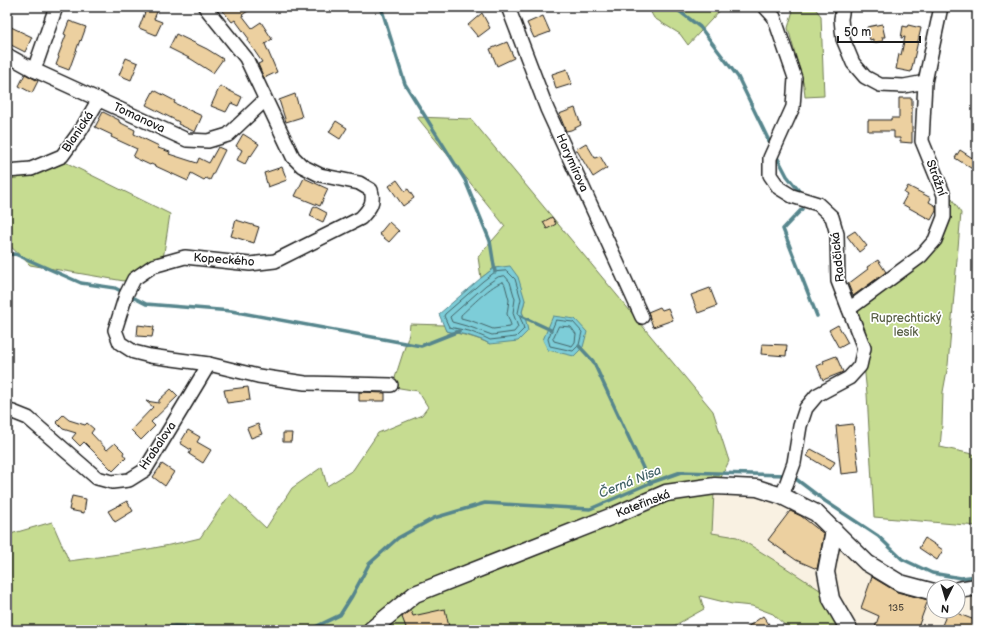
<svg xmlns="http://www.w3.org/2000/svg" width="984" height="637" font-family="'Balsamiq Sans',sans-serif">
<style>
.built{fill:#f9f1e2}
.green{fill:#c6dc91;stroke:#717c56}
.water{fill:#7dcdd8;stroke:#56868d}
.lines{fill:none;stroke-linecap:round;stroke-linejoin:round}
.shore{stroke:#436367;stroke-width:1}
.stream{stroke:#56868d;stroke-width:3.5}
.building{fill:#ecd0a0;stroke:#1c1c1c}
.minor-casing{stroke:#1c1c1c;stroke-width:16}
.tertiary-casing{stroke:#1c1c1c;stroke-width:19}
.minor{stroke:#fff;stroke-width:13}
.tertiary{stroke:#fff;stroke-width:16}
.labels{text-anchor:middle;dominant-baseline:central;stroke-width:3.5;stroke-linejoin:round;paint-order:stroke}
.number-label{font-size:10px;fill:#50493d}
.street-label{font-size:12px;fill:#1c1c1c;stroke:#fff}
.park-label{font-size:12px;fill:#585f45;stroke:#fff}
.water-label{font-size:13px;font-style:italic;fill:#436367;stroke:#fff}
</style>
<rect width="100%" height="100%" fill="#fff"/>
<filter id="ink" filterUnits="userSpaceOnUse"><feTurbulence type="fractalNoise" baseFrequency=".025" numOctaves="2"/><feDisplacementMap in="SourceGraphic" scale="8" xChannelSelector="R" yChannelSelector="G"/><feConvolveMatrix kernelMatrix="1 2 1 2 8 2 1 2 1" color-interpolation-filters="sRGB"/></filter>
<g filter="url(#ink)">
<polygon class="built" points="714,492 772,496 817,520 850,557 872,577 928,599 934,599 934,611 958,611 958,599 977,594 977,630 855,630 712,533"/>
<g class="green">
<polygon points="648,7 723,7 688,45 680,34 654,18"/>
<polygon points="794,7 814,7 821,16 824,96 805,97 804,86 788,28"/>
<path d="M417,117L471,119L713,411L729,461L714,492L712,533L737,537L774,560L823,592L842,630H790L773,614L752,606L732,604L700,596L704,609L670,628L667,630H7V535L52,522L69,561C113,555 157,549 200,538L230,494L266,528L292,488L322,467L327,486L353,470L378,433L422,415L428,407L418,391L388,386L394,381L409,334L410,324L444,325L446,331C461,334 476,337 490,344L526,321L522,312L525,300L494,268L481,278L478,257L505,226Z"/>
<polygon points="63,161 170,214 163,259 142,266 124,281 30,265 7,243 7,172"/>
<polygon points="943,185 961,213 948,365 943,392 942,425 940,447 977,455 977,526 874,517 867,394 858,306 948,225"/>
</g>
<g class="water">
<polygon points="510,266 518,277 525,300 522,312 526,321 528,331 518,341 490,344 482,340 467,335 446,331 439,314 481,278 494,268"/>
<polygon points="553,316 575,319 587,332 583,347 574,356 548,350 543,340"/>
</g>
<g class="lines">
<g class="shore">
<polygon points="507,271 515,279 521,299 518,313 522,322 524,329 516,337 490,340 484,337 469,331 449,327 444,316 445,314 483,281 495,272"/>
<polygon points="505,276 510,282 515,299 513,313 518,327 514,332 492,335 470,327 452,322 450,317 451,316 486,285 498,277"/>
<path d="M503,282L505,285L509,300L507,314L511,325L510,327L493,329L472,321L461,318V315C469,308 493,283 503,282Z"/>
<polygon points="556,320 573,322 582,332 579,345 573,351 550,346 548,339 555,322"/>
<polygon points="559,326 571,327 576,334 575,342 572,346 554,341 553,339"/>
</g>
<g class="stream">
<polyline points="381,7 405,84 465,180 490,241 495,272"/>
<polyline points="674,7 700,27 738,77 770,143"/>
<polyline points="776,155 787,176 800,192"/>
<polyline points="802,209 783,229 817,316"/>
<polyline points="7,255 15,254 81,283 115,288 146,304 231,311 421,346 459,331"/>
<polyline points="521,316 551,330"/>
<polyline points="579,346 593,361 650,483"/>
<polyline points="792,476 825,501 878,536 902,559 932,573 961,578 977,576"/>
<polyline points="154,630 175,626 243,630"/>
<polyline points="309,630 340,615 352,596 369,564 398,538 434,518 485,503 590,509 650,483 681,472 786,475"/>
</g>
</g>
<g class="building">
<polygon points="147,7 159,7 154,19 162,22 156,35 139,28"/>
<polygon points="228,7 254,7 242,15 252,28 261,22 272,39 265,44 277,72 264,78 258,64 262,62 247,40 249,39 235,20 232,22 223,11"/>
<polygon points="482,13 490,28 478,37 468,25"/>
<polygon points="543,16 550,32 534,38 527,23"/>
<polygon points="69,21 86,27 81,41 80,40 69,70 56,65 59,57 58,56 66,35 64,34"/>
<polygon points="882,24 885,37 882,37 883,41 873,43 873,39 870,40 867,27"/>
<polygon points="908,25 921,28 911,72 896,69 899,54 901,55 905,37 901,38 903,26 907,27"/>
<polygon points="11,27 32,37 25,52 7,43 7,35"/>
<polygon points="176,34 207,49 223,59 213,73 191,59 169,48"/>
<polygon points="507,42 514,58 497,66 490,49"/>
<polygon points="126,58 138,63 131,80 119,75"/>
<polygon points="567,69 572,84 556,89 552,74"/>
<polygon points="25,74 38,81 32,93 19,86"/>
<polygon points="220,86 242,97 238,106 231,103 226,112 211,106"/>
<polygon points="154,90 175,101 174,103 202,116 195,132 178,124 179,122 146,105"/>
<polygon points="295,94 302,117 286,122 279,100"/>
<polygon points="899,98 912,98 912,143 900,142 900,138 894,138 894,131 868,131 868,120 891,120 891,118 899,118"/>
<polygon points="575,108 581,125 571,130 566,131 559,114"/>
<polygon points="103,112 119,120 119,122 135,130 134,134 159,146 158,148 170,152 169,154 197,163 199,158 209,163 218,147 225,150 210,180 206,178 204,180 191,173 188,181 151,164 150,165 133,157 137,149 111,137 112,135 95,127"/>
<polygon points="336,121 347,128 340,139 329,132"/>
<polygon points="243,134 259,144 251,156 250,155 245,164 237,160 242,150 236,146"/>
<polygon points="586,143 595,158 600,156 607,168 593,177 576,149"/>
<polygon points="960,150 977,161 977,172 955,158"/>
<polygon points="282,167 287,180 268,187 264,173"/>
<polygon points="304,178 328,189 320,206 295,196"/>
<polygon points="397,180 405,191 408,189 414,198 403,206 389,186"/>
<polygon points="908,186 931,198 929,202 936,206 936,211 931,220 922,215 902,204 907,195 904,193"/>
<polygon points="314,206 327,213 323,222 310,216"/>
<polygon points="552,217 556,224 547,229 543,222"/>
<polygon points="236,220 259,227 254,243 231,236"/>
<polygon points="389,222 399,231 389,242 379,234"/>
<polygon points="855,231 867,246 859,252 847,236"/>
<polygon points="878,260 886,272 853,296 848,284 868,269 867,267"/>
<polygon points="710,288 717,306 698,313 691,295"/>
<polygon points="660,307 662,310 668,308 673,320 653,327 648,312"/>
<polygon points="138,325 154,327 152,337 137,336"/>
<polygon points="838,325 848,343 839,348 829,330"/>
<polygon points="762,344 787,345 786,356 761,354"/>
<polygon points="836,356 843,372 823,380 817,366 824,363 823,361"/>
<polygon points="248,387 250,400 227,403 224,390"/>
<polygon points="171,389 178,396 151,422 155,426 141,440 131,430 153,407 146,401 159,403 159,400"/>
<polygon points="359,392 385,393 385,401 359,401"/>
<polygon points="63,415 69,420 85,425 87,423 94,429 91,433 107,450 115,443 124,452 123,454 126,458 113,471 84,442 80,446 72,438 76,433 63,429 56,422"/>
<polygon points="258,424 262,434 251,438 247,428"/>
<polygon points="853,424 859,472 841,474 836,426"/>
<polygon points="188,430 200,437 197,442 211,450 203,463 189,454 191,450 180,443"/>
<polygon points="283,433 292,433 291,442 283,442"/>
<polygon points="811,449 835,462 830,470 807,456"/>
<polygon points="162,464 174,472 165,486 153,477"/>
<polygon points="72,496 86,499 84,513 69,510"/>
<polygon points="127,501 133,511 115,522 108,511"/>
<polygon points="790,511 801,516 824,534 817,569 796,560 768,540"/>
<polygon points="925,538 943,550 937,560 919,548"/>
<polygon points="872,577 897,592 928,600 917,630 874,630 879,616 861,608"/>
<polygon points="445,609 449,627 434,630 407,630 402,617 408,612 411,611 413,616"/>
<polygon points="948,611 960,611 959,614 977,621 977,630 940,630"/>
<polygon points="763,616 769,624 761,630 743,630"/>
</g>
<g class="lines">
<g class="minor-casing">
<g id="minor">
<path d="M205,7L246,58L293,157L302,166L320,175L359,183L371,190C375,203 369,209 361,218L275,261L250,264L185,257L153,266L134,279L126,295L115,330L120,343L134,352L150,356L209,364L258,376L305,383L391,385"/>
<polyline points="508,7 547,109 642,317"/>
<polyline points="765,7 774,17 795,78 793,107 770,158 770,175 779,188 792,196 818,204 832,217 837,234 838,281 864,348 860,366 849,378 817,395 806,408 800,426 794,463 782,496"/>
<polyline points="843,7 841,19 843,39 853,63 865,77 880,85 904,86 925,82"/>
<polyline points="7,55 34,70 187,140 208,141 228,135 265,100"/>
<polyline points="34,70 56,7"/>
<polyline points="7,171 31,169 62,156 81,130 99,99"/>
<polyline points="849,309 921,256 935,240 944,217 944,195 922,141 925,82 941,7"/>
<polyline points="7,411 13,412 28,418 97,478 112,482 129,480 145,470 209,364"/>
</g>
</g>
<g class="tertiary-casing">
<g id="tertiary">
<polyline points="834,530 826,572 831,599 849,630"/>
<polyline points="958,590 977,587"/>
<polyline points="371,630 415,594 615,515 666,493 715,486 757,488 782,496 816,513 867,563 900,583 934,592"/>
</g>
</g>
<use href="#minor" class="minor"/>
<use href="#tertiary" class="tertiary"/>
</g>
</g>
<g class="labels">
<g class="number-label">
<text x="896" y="608">135</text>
</g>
<g class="street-label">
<text transform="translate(139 118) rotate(25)">Tomanova</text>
<text transform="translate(78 132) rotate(-56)">Blanická</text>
<text transform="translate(572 163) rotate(66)">Horymírova</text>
<text transform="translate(936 178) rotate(70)">Strážní</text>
<text transform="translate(838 257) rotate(-96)">Radčická</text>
<text transform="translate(224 260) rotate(4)">Kopeckého</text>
<text transform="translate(158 446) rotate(-56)">Hrabalova</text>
<text transform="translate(643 504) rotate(-21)">Kateřinská</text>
</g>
<g class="park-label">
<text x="906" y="318">Ruprechtický<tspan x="906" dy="14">lesík</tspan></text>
</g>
<g class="water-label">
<text transform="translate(630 482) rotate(-22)">Černá Nisa</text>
</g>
</g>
<rect width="984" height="637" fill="none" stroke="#fff" stroke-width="24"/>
<rect x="12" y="12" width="960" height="613" fill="none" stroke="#1c1c1c" stroke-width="1.5" filter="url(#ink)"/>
<g transform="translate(946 599) rotate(185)"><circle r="19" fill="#ffffff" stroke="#a4a4a4"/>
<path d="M0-3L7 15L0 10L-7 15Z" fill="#1c1c1c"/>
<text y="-6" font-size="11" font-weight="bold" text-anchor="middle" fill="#1c1c1c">N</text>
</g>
<path d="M838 36v6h82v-6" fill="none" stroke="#1c1c1c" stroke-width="2"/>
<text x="844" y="36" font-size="12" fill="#1c1c1c" stroke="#ffffff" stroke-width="3" paint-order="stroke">50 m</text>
</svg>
